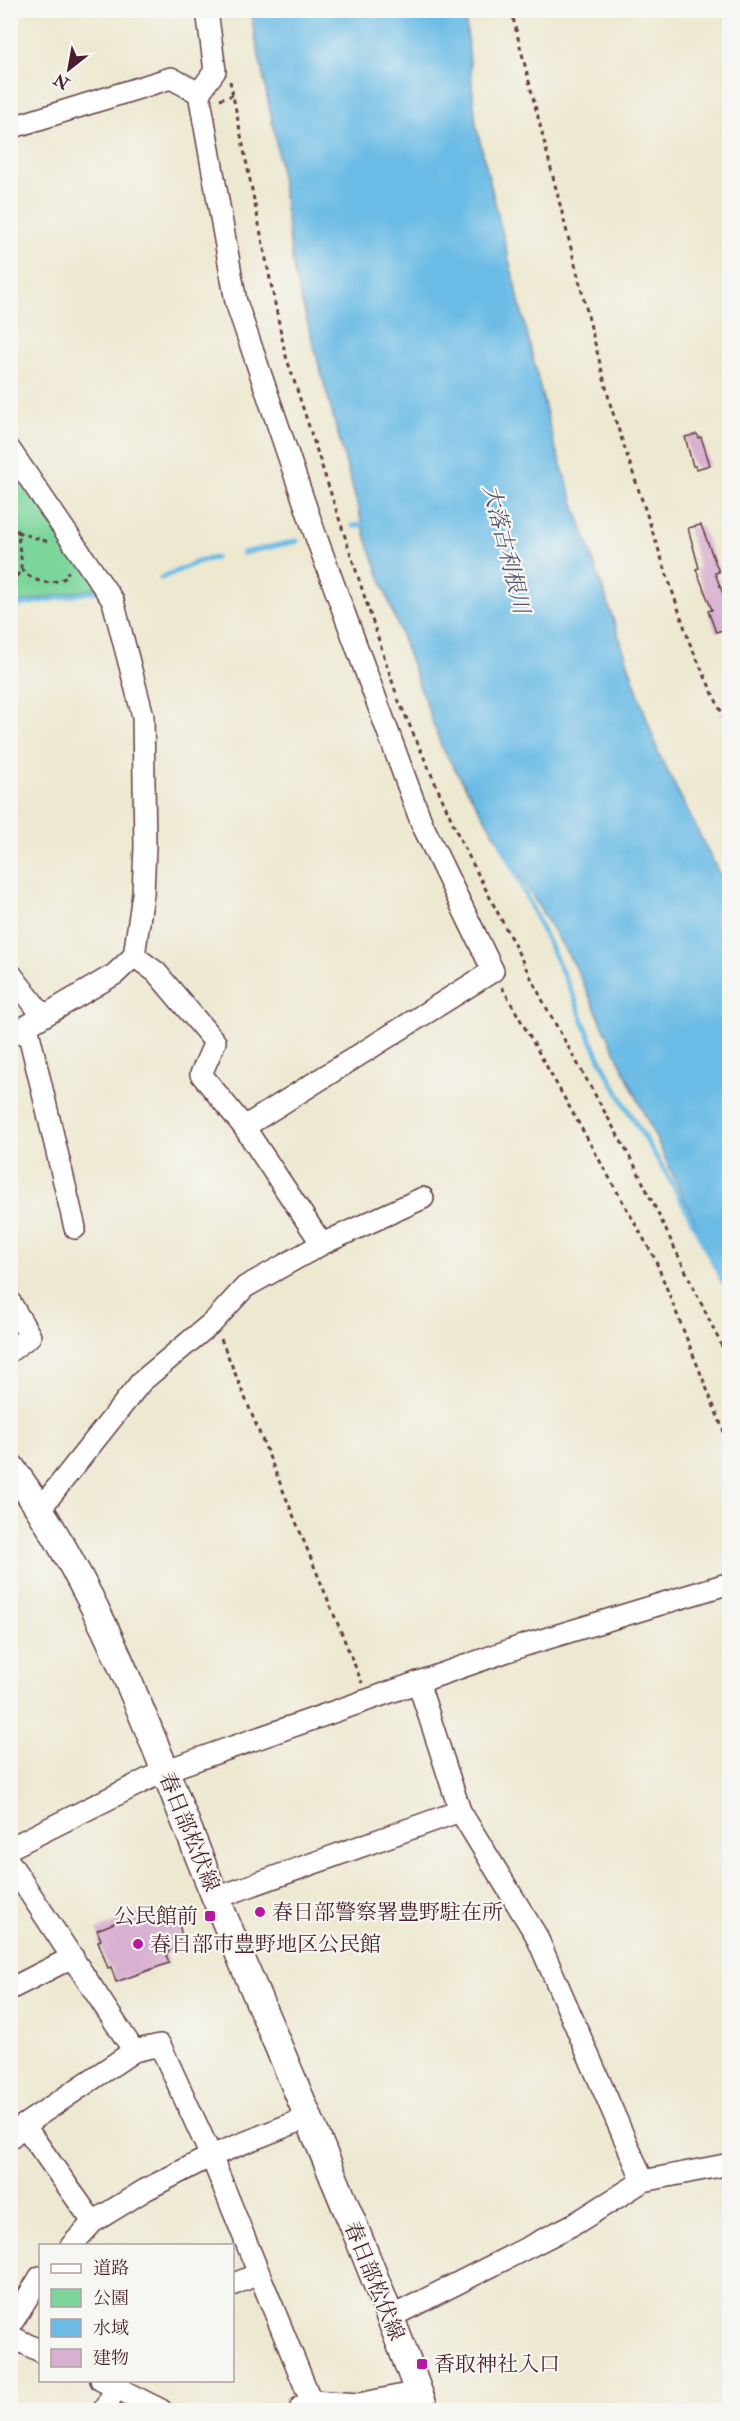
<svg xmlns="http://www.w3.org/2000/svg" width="740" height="2421" font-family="'IM FELL Double Pica','Noto Serif JP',serif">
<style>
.green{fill:#7cd59b;stroke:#637a63;stroke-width:1.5}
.water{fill:#6bbbe5;stroke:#5a6d88;stroke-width:1.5}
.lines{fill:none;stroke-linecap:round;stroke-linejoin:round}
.stream{stroke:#6bbbe5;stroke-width:5}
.building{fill:#d8b1d1}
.minor-casing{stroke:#623d44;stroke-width:24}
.major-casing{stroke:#623d44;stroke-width:30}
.path{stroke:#623d44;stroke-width:3;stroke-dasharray:4.5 4.5;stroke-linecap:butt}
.minor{stroke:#fff;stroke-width:21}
.major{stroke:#fff;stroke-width:27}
.poi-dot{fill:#b5179e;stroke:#f6f6f2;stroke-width:2}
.labels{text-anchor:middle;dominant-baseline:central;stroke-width:4.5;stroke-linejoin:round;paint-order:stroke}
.street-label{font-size:21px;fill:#4a1f2b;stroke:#f6f6f2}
.poi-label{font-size:21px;fill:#4a1f2b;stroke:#f6f6f2;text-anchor:start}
.water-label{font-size:22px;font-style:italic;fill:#56566c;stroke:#f6f6f2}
</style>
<rect width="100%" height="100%" fill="#f6f6f2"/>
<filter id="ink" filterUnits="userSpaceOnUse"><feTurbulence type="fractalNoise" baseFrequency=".0167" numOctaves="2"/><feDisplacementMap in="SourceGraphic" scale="12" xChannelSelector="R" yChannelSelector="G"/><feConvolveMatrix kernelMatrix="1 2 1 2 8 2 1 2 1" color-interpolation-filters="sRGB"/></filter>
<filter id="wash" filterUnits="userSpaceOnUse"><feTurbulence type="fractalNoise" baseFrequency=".008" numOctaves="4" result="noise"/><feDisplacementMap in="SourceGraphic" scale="24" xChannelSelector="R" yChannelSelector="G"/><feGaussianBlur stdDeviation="1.35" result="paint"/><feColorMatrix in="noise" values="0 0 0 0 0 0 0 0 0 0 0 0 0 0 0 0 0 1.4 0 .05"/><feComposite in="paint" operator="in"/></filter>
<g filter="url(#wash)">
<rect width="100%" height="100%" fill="#ede8d0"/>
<polygon class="green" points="11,459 100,587 11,604"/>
<polygon class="water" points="250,11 465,11 476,125 554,444 658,752 729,893 729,1294 575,966 442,748 367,541 294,273 276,140"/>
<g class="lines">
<g class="stream">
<polyline points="353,526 367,524"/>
<polyline points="243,553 297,541"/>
<polyline points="161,578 200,561 215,558"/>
<polyline points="10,607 100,590"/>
<path d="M502,845L575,999C597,1065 637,1124 672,1183C690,1215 706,1249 723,1282L730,1286"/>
</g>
</g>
<g id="blocks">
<g class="building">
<polygon points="697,434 699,438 701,437 710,465 696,469 695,466 693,466 685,437"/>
<polygon points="701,525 719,572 715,573 729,610 729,628 716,632 708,611 712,610 696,569 699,568 688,528"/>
<polygon points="149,1909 151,1914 164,1914 179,1924 181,1932 180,1940 166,1954 169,1963 116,1982 111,1967 108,1968 98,1941 101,1940 97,1930"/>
</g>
</g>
</g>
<g filter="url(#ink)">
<use href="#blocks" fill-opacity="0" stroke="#623d44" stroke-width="1.5"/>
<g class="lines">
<g class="minor-casing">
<g id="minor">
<polyline points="10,128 171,78 199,93"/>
<polyline points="10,450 113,601 143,716 145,846 143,894 134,956 115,974 10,1036"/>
<polyline points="134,956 156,972 215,1042 201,1074 244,1127 493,971 422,824 315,534 236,302 199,93 215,71 207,10"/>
<polyline points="10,973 43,1016"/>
<polyline points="27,1026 75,1228"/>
<polyline points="322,1244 423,1198"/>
<polyline points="10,1302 30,1336 10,1351"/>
<polyline points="40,1509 141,1382 214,1321 245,1287 322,1244 244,1127"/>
<polyline points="418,1682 460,1811 536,1935 643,2181"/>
<polyline points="10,1848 164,1771 522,1646 730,1583"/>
<polyline points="10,1863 134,2051"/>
<polyline points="216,1898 460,1811"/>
<polyline points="10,1989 73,1957"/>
<polyline points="24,2125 93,2222"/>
<polyline points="10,2138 24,2125 134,2051 160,2045 211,2156 311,2401 301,2407 301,2410"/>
<polyline points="71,2246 93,2222 145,2190 211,2156 309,2117"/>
<polyline points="232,2285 258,2274"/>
<polyline points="389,2318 576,2223 643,2181 730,2164"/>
<polyline points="10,2326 40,2277"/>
<polyline points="10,2336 40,2351"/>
<polyline points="101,2380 161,2410"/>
<polyline points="311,2401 359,2404 418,2392"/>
<polyline points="104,2410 120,2380"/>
</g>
</g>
<g class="major-casing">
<path id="major" d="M10,1466C105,1595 155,1750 215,1896C286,2067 362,2236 425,2410"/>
</g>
<g class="path">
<polyline points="511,10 611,407 690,644 730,731"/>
<polyline points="230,81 285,353 396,693"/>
<polyline points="220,99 233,95"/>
<path d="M10,523L19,533C16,555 31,565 10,583"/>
<polyline points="17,532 49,542"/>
<path d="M21,569C37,584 48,586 67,577L68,571"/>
<polyline points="398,699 460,839 546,1007 636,1168 730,1363"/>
<polyline points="502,987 655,1259 730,1447"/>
<polyline points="221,1339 362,1683"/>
</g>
<use href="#minor" class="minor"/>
<use href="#major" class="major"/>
</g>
</g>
<g class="poi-dot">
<circle cx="260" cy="1912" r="6"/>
<rect x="204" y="1910" width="12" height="12" rx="3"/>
<circle cx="138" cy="1944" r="6"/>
<rect x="416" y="2358" width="12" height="12" rx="3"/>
</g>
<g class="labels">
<g class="street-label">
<text transform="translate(189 1832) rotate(68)">春日部松伏線</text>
<text transform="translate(374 2281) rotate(68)">春日部松伏線</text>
</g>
<g class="poi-label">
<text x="272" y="1912">春日部警察署豊野駐在所</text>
<text x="198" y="1916" text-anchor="end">公民館前</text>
<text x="150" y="1944">春日部市豊野地区公民館</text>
<text x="434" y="2364">香取神社入口</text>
</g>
<g class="water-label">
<text transform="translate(506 549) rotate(76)">大落古利根川</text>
</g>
</g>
<rect width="740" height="2421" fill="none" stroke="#f6f6f2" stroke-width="36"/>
<rect x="39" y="2244" width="195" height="138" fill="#f6f6f2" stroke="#b1a0a2" stroke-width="1.5"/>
<rect x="51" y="2264" width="30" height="9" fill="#ffffff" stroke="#b1a0a2" stroke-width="1.5"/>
<text x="93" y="2274" font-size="18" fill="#4a1f2b">道路</text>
<rect x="51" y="2289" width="30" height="18" fill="#7cd59b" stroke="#b1a0a2" stroke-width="1.5"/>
<text x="93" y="2304" font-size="18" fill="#4a1f2b">公園</text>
<rect x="51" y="2319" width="30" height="18" fill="#6bbbe5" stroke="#b1a0a2" stroke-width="1.5"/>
<text x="93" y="2334" font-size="18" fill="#4a1f2b">水域</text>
<rect x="51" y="2349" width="30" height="18" fill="#d8b1d1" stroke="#b1a0a2" stroke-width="1.5"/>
<text x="93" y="2364" font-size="18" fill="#4a1f2b">建物</text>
<g transform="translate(69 69) rotate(211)" stroke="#f6f6f2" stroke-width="4.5" paint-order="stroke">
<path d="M0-4.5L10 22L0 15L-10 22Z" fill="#4a1f2b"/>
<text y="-9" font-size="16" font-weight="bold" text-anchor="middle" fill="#4a1f2b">N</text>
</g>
</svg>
